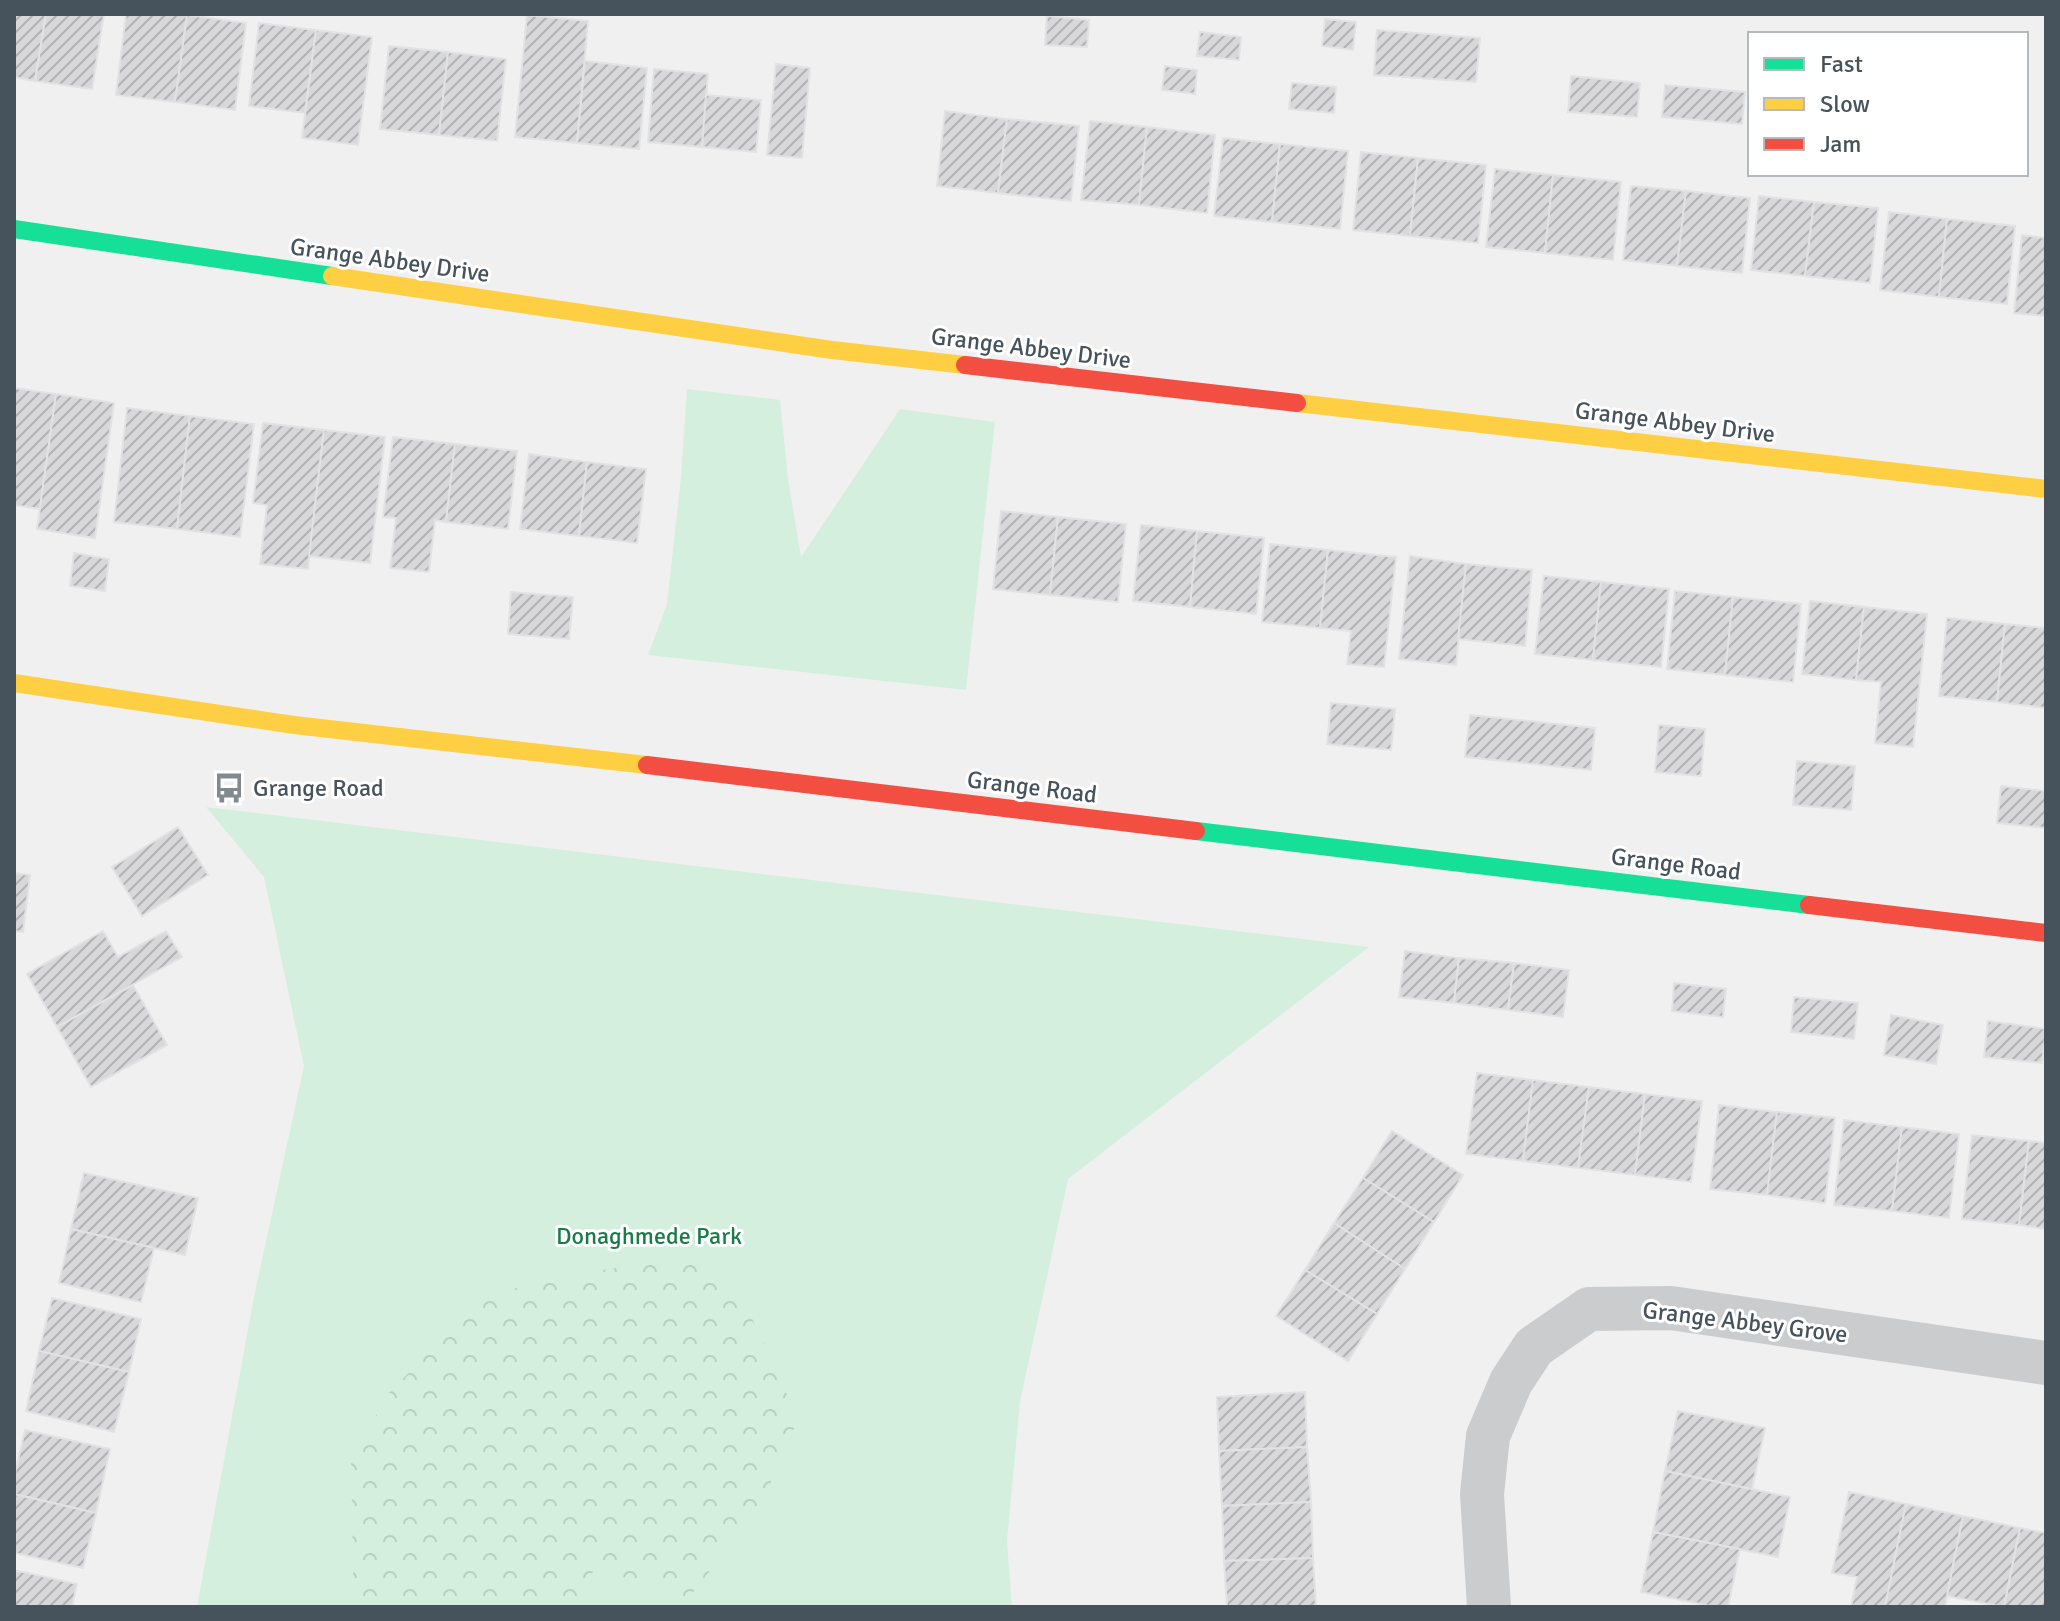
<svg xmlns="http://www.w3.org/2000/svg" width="2060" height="1621" font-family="Signika,sans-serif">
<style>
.green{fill:#d5efde}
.forest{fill:url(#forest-crowns)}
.building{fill:url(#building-hatch);stroke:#e1e2e3;stroke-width:2}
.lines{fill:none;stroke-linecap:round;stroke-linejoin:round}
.street{stroke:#caccce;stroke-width:44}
.fast{stroke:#16e098;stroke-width:18}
.slow{stroke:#ffcf43;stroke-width:18}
.jam{stroke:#f24e42;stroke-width:18}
.labels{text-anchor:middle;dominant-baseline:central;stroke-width:6;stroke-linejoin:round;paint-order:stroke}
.street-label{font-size:24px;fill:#47535c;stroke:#fff}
.poi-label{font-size:24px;fill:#47535c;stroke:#fff;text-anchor:start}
.park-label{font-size:24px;fill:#197c48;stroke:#fff}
</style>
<defs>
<pattern id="forest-crowns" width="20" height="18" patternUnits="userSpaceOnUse" patternTransform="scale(2)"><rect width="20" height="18" fill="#d5efde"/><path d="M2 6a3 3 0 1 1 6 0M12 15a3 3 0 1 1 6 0" fill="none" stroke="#b8cfc1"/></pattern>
<pattern id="building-hatch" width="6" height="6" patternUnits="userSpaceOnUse" patternTransform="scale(2)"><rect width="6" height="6" fill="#d8d8da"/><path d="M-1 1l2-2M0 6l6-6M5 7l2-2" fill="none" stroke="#b1b2b4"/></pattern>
</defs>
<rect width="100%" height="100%" fill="#f0f0f0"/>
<g class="green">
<polygon points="687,389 780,400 788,478 801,557 900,409 995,422 966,690 648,655 667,604 681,477"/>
<polygon points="206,807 1369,947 1068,1179 1020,1402 1007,1541 1012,1607 197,1607 254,1297 304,1066 264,877"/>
</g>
<polygon class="forest" points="705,1258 751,1316 798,1419 761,1505 688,1599 594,1567 584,1607 354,1607 351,1461 388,1394 472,1308 540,1277"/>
<g class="building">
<polygon points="14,14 46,14 35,81 14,77"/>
<polygon points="46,14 104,14 92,89 35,81"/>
<polygon points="126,14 187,15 175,102 116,95"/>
<polygon points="187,15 246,23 235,110 175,102"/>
<polygon points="527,15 588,21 577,143 515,137"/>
<polygon points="1047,16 1089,20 1087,47 1045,45"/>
<polygon points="1325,19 1356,22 1353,50 1322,46"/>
<polygon points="259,23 316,30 305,113 249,106"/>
<polygon points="316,30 372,37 358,145 302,138"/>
<polygon points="1377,30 1480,38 1476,82 1374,75"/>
<polygon points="1200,32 1241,37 1239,60 1197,56"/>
<polygon points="389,46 448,52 439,135 380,129"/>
<polygon points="448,52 506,59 497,141 439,135"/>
<polygon points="585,61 647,68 639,149 577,143"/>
<polygon points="776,64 810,68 802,158 767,155"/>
<polygon points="1165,66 1197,70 1195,94 1162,90"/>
<polygon points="654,69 708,74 702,147 648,142"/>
<polygon points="1571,76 1640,83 1637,117 1568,112"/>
<polygon points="1292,83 1336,87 1334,113 1289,109"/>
<polygon points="1665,85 1745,92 1742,124 1662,117"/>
<polygon points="706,95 761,100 756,152 702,147"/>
<polygon points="945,111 1007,119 998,193 937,186"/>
<polygon points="1007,119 1079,126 1071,201 998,193"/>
<polygon points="1090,121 1147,127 1139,205 1081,200"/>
<polygon points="1147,127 1215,135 1207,213 1139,205"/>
<polygon points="1223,138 1280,144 1272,222 1214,216"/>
<polygon points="1280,144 1348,151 1340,229 1272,222"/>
<polygon points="1361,152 1418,158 1410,236 1353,230"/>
<polygon points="1418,158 1486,165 1478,243 1410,236"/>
<polygon points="1495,169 1553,175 1545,253 1486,247"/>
<polygon points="1553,175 1621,182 1613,260 1545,253"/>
<polygon points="1631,186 1686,191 1677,266 1623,260"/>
<polygon points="1686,191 1750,198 1742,273 1677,266"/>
<polygon points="1759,196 1814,202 1805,276 1751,270"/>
<polygon points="1814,202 1878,208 1870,283 1805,276"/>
<polygon points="1889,212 1947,219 1939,297 1880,290"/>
<polygon points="1947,219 2015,226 2007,304 1939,297"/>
<polygon points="2022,235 2046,238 2046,316 2014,313"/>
<polygon points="14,388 56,394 40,509 14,505"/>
<polygon points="56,394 114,403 95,538 37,529"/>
<polygon points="127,408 190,416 177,529 114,522"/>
<polygon points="190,416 254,424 240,537 177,529"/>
<polygon points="263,423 324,430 308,569 260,564 267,505 253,503"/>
<polygon points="324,430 385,437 370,563 309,556"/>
<polygon points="393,437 455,444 446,522 435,520 429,572 390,568 396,518 383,517"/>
<polygon points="455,444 517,451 508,529 446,522"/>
<polygon points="529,454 587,462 579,536 520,529"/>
<polygon points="587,462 646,469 637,543 579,536"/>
<polygon points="1001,511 1058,517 1050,595 993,589"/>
<polygon points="1058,517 1126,524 1118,602 1050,595"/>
<polygon points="1141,525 1197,531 1190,607 1133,601"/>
<polygon points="1197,531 1264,538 1256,614 1190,607"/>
<polygon points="1270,544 1328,550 1320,628 1262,622"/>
<polygon points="1328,550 1396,557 1384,667 1347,664 1351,631 1320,628"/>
<polygon points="74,553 109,559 105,591 70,586"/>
<polygon points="1410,556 1466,564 1456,665 1399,659"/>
<polygon points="1466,564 1532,570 1525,646 1458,639"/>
<polygon points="1544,576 1601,582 1593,660 1535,654"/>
<polygon points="1601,582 1669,589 1661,667 1593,660"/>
<polygon points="1675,591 1733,597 1725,675 1667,669"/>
<polygon points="511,592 573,597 569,639 508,634"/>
<polygon points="1733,597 1801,604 1793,682 1725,675"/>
<polygon points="1810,601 1864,607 1856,680 1802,674"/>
<polygon points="1864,607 1927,614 1913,747 1875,743 1881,682 1856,680"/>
<polygon points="1947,618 2005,624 1997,702 1939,696"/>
<polygon points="2005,624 2046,628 2046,708 1997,702"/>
<polygon points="1331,703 1395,709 1391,750 1327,744"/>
<polygon points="1470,715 1595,728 1591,770 1465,757"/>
<polygon points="1659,725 1705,729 1701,776 1655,772"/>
<polygon points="1797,761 1855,766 1851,810 1793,805"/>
<polygon points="2001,786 2046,791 2046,828 1997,823"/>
<polygon points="178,827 208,875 142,916 112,867"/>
<polygon points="14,873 30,875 23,932 14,931"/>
<polygon points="103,931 118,957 166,931 182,957 57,1027 27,974"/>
<polygon points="1405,951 1459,958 1454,1003 1399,997"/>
<polygon points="1459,958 1514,963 1508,1010 1454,1003"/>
<polygon points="1514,963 1569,970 1563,1017 1508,1010"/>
<polygon points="1674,983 1726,989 1723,1017 1672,1011"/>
<polygon points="133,985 167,1045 91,1087 57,1027"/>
<polygon points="1794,997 1858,1003 1854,1039 1791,1032"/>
<polygon points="1891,1015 1943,1025 1936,1064 1884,1055"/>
<polygon points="1988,1021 2046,1029 2042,1063 1984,1057"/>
<polygon points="1477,1073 1533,1080 1523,1161 1466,1154"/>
<polygon points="1533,1080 1589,1087 1578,1168 1523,1161"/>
<polygon points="1589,1087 1645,1094 1635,1175 1578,1168"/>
<polygon points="1645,1094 1702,1101 1691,1182 1635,1175"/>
<polygon points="1719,1105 1777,1112 1767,1195 1710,1189"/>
<polygon points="1777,1112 1835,1118 1825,1203 1767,1195"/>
<polygon points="1844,1120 1902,1127 1892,1211 1834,1205"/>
<polygon points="1902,1127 1959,1134 1949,1218 1892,1211"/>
<polygon points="1392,1131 1463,1175 1434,1222 1363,1178"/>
<polygon points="1972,1135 2029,1141 2019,1225 1962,1219"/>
<polygon points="2029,1141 2046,1143 2046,1229 2019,1225"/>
<polygon points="84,1173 198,1198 185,1255 71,1229"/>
<polygon points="1363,1178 1434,1222 1405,1269 1334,1223"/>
<polygon points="1334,1223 1405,1269 1377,1314 1305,1270"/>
<polygon points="71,1229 154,1248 141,1302 59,1283"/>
<polygon points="1305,1270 1377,1314 1348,1361 1276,1316"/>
<polygon points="52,1298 141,1319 129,1372 39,1351"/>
<polygon points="39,1351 129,1372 114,1432 26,1411"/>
<polygon points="1305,1392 1307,1447 1219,1451 1217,1397"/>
<polygon points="1678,1411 1765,1428 1752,1489 1665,1471"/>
<polygon points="25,1430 110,1449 96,1513 14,1494 14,1478"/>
<polygon points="1307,1447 1311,1502 1222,1506 1219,1451"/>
<polygon points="1665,1471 1790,1497 1778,1557 1653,1532"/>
<polygon points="1849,1492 1906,1504 1885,1607 1851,1607 1857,1577 1832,1573"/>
<polygon points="14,1494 96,1513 83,1568 14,1553"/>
<polygon points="1311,1502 1313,1558 1224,1561 1222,1506"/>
<polygon points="1906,1504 1963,1516 1945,1607 1885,1607"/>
<polygon points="1963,1516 2020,1528 2004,1607 1947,1596"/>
<polygon points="2020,1528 2046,1533 2046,1607 2004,1607"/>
<polygon points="1653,1532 1740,1549 1728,1607 1715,1607 1641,1592"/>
<polygon points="1313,1558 1316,1607 1227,1607 1224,1561"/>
<polygon points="14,1570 77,1584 72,1607 14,1607"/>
</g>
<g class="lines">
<polyline class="street" points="1489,1607 1482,1494 1488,1436 1511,1382 1534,1347 1589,1309 1671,1308 2046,1363"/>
<g class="fast">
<polyline points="14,229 332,276"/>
<polyline points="1196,831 1809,905"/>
</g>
<g class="slow">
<polyline points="332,276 832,350 965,365"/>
<polyline points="1297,403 2046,489"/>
<polyline points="14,683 294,725 647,765"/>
</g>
<g class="jam">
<polyline points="965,365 1297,403"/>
<polyline points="647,765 1196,831"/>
<polyline points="1809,905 2046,933"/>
</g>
</g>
<defs>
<g id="bus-bare" transform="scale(2.4)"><path d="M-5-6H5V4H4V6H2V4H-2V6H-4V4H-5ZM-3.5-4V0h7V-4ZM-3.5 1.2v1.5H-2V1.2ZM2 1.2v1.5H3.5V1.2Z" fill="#828a90" stroke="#fff" stroke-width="2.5" paint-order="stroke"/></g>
</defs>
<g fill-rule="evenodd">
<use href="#bus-bare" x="229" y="788"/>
</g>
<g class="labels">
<g class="street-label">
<text transform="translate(390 260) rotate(8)">Grange Abbey Drive</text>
<text transform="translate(1031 348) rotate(7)">Grange Abbey Drive</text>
<text transform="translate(1675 422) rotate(7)">Grange Abbey Drive</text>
<text transform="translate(1032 787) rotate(7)">Grange Road</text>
<text transform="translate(1676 864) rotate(7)">Grange Road</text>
<text transform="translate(1745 1322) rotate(7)">Grange Abbey Grove</text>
</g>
<g class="poi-label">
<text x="253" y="788">Grange Road</text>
</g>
<g class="park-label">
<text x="649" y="1236">Donaghmede Park</text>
</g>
</g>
<rect width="2060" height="1621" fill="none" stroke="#47535c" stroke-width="32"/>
<rect x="1748" y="32" width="280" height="144" fill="#ffffff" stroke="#b5babe" stroke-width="2"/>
<rect x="1764" y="58" width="40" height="12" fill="#16e098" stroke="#b5babe" stroke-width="2"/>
<text x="1820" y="72" font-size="24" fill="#47535c">Fast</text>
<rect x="1764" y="98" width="40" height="12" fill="#ffcf43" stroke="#b5babe" stroke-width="2"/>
<text x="1820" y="112" font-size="24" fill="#47535c">Slow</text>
<rect x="1764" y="138" width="40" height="12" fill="#f24e42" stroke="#b5babe" stroke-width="2"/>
<text x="1820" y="152" font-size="24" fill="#47535c">Jam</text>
</svg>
